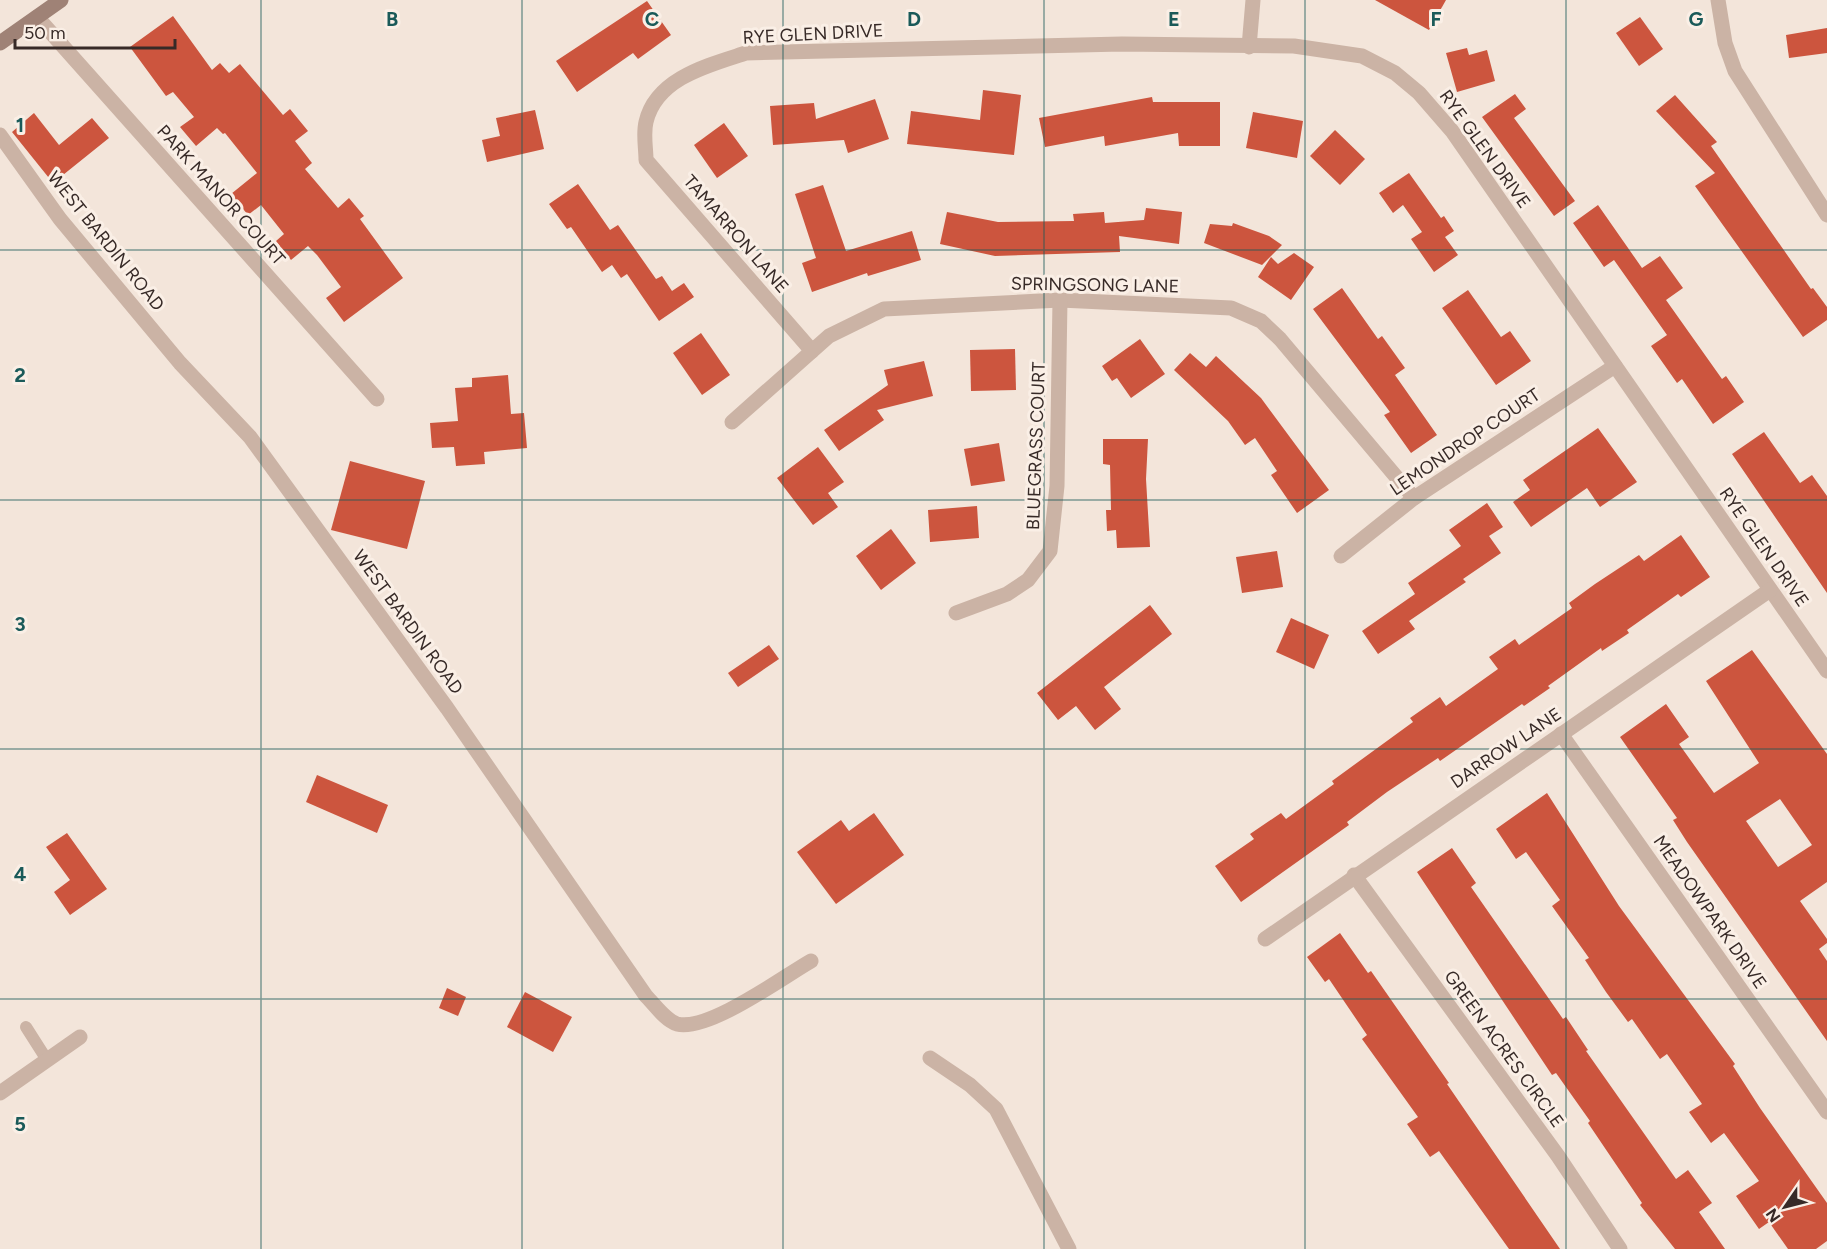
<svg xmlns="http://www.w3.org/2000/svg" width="1827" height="1249" font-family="Figtree,sans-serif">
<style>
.building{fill:#cc553e;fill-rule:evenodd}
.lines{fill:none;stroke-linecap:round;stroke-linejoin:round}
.lane{stroke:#cbb3a5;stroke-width:12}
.street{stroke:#cbb3a5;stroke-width:15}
.secondary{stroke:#9f8276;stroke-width:15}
.grid{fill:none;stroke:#1a5a59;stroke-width:1.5;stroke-opacity:0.55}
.labels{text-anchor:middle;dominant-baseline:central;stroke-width:6;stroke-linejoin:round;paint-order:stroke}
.street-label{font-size:18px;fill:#372a27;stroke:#faefe6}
.grid-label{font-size:20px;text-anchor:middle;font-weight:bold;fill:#1a5a59;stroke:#faefe6;stroke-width:6;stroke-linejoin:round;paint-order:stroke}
</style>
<rect width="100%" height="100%" fill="#f3e5da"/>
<g class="building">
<polygon points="1375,0 1446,0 1429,30"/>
<polygon points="647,1 671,35 638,59 633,53 577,92 556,61"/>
<polygon points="173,16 212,70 220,63 229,73 240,64 283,115 290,109 308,131 295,141 312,163 305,169 338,208 349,198 364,216 360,219 403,278 344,322 326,298 341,287 317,255 308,246 291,260 276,241 284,234 261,205 248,215 231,194 257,173 225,133 223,134 217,128 196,146 180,127 194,117 173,92 166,96 130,47"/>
<polygon points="1640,17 1663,49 1639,66 1616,33"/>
<polygon points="1827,28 1827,53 1789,58 1786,35"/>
<polygon points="1467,48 1469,55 1487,50 1495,81 1457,92 1446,53"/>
<polygon points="983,90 1021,95 1014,155 907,144 911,111 980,120"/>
<polygon points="1515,94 1526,109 1514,118 1575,201 1554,216 1482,117"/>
<polygon points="1675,95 1717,142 1711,146 1811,289 1813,288 1827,307 1827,320 1803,337 1695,186 1715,173 1656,111"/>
<polygon points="1152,97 1153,102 1220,102 1220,146 1179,146 1178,133 1105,146 1104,136 1045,147 1039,118"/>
<polygon points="875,99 889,139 848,153 844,140 773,145 770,106 814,103 816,119"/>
<polygon points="535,110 544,149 487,162 482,140 500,136 496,118"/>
<polygon points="1253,112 1303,121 1297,158 1246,148"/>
<polygon points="34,113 59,145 92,118 109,138 53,183 12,132"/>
<polygon points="724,123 748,156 717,178 694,145"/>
<polygon points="1335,130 1365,159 1340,185 1310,156"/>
<polygon points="1409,173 1441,218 1444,216 1454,231 1445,237 1458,255 1434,272 1411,239 1422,232 1403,205 1393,213 1379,193"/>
<polygon points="578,184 610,230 618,225 656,279 662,276 672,291 684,283 694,297 659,321 627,274 621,278 612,265 602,272 571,227 567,229 549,204"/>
<polygon points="823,185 846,251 912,231 921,260 868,276 867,273 812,292 802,263 816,258 795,194"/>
<polygon points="1598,205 1642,268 1660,256 1683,288 1666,300 1722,379 1726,376 1744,402 1713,424 1682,379 1677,383 1651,346 1667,335 1614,260 1604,267 1573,223"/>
<polygon points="1146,208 1182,212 1179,244 1119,236 1120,252 995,256 940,244 947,212 998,222 1074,221 1073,214 1104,212 1105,223 1144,220"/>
<polygon points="1233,223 1269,236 1282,245 1262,265 1204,243 1210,224 1232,226"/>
<polygon points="1294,253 1314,267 1291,300 1258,277 1271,257 1278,264"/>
<polygon points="1342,288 1378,339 1382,336 1405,368 1395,375 1437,435 1411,453 1384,415 1390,412 1313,309"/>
<polygon points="1468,290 1501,337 1510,331 1531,361 1496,385 1442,308"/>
<polygon points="701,333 730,375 702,395 673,353"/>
<polygon points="1140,339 1165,374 1131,398 1117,378 1112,381 1102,366"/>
<polygon points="1015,349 1016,390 971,391 970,350"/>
<polygon points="1190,353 1206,367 1216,356 1261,398 1329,490 1297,513 1271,475 1277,471 1255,438 1245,445 1228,421 1174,370"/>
<polygon points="924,361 933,396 877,410 884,420 839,451 824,430 888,385 884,370"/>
<polygon points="508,375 511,414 524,413 527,448 484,452 485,464 456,466 454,447 432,448 430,423 458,421 455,388 472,387 472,378"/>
<polygon points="1598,428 1637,482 1600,507 1587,488 1531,527 1513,502 1530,490 1523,480"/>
<polygon points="1764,432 1800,483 1812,475 1827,496 1827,593 1732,454"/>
<polygon points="1103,439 1148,439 1146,479 1150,547 1117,548 1116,530 1107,531 1106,510 1111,510 1110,465 1103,464"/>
<polygon points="999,443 1005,481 971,486 964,449"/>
<polygon points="818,447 844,482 828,493 838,507 813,525 777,478"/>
<polygon points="350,461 425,481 407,549 331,530"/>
<polygon points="1487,503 1503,527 1489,536 1501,553 1463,579 1466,582 1409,621 1415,629 1378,654 1362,631 1415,594 1408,583 1461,546 1449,530"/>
<polygon points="977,506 979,538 930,542 928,510"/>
<polygon points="891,529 916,563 881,590 856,556"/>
<polygon points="1681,535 1710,577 1681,597 1678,594 1627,630 1629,633 1602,651 1601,648 1548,686 1550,688 1524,706 1522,704 1440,761 1438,758 1387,792 1347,822 1349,825 1241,902 1215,866 1254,839 1250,834 1281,813 1286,819 1334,784 1332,781 1413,722 1410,718 1440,697 1446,706 1498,669 1489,657 1515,639 1519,645 1572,608 1569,603 1595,584 1639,555 1644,561"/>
<polygon points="1277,551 1283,587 1242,593 1236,557"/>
<polygon points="1150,605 1172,634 1104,687 1121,709 1095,730 1076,706 1058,720 1037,693"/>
<polygon points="1291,618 1329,635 1314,669 1276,652"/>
<polygon points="769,645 779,659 738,687 728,673"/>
<path d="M1752,650L1827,754V882L1800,901L1827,939V943L1819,949L1827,961V1041L1687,842L1673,820L1677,818L1620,737L1666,704L1689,737L1679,744L1714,793L1759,763L1706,681ZM1780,799L1812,845L1778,867L1746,821Z"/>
<polygon points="317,775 388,805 377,833 306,802"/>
<polygon points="1547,793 1619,906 1735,1064 1733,1066 1760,1108 1827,1203 1827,1241 1816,1249 1788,1249 1769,1222 1759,1229 1736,1196 1759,1181 1724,1133 1711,1143 1689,1112 1702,1104 1667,1054 1660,1059 1632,1019 1628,1022 1606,992 1585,960 1589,958 1552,906 1560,900 1526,852 1516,859 1496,829"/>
<polygon points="874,813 904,855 836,904 797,852 841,820 849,831"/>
<polygon points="67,833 107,889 70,915 54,892 70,880 46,847"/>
<polygon points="1452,848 1476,883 1471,887 1563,1019 1566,1017 1588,1050 1586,1051 1676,1179 1688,1170 1712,1203 1699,1212 1725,1249 1675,1249 1640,1205 1642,1203 1588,1123 1590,1121 1556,1073 1552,1075 1530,1042 1417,872"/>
<polygon points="1340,933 1368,973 1371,971 1449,1083 1447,1084 1560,1249 1509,1249 1439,1151 1430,1157 1407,1124 1418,1117 1362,1039 1367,1035 1329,979 1325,982 1307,957"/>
<polygon points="447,988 466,997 458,1016 439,1008"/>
<polygon points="525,992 572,1017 553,1052 507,1027"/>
</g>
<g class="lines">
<polyline class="lane" points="26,1027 47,1060"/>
<g class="street">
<polyline points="1718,0 1725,43 1735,71 1827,215"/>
<polyline points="37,17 377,399"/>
<polyline points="1249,47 1253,0"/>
<path d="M0,135L60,219L180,363L250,437L447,708L646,996C655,1005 665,1020 677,1024C708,1032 783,977 811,961"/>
<path d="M812,351L646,160C646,148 643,134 646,122C656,78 709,65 746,53L1122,44L1294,46L1362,56L1395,73L1419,93L1452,131L1827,671"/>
<polyline points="732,422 829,336 884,309 1060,300 1231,308 1261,321 1280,339 1414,498"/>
<polyline points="1341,556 1414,498 1615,366"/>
<polyline points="956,613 1007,594 1028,580 1050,551 1057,486 1060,300"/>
<polyline points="1561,734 1827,1112"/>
<polyline points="1354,875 1558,1156 1620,1249"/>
<polyline points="1265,939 1770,590"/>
<polyline points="930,1058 970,1085 996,1109 1069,1249"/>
<polyline points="0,1093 80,1037"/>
</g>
<polyline class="secondary" points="0,43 61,0"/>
</g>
<path class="grid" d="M261,0V1249M522,0V1249M783,0V1249M1044,0V1249M1305,0V1249M1566,0V1249M0,250H1827M0,500H1827M0,749H1827M0,999H1827"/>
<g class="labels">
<g class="street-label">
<text transform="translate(813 34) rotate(-3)">RYE GLEN DRIVE</text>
<text transform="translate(1485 149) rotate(54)">RYE GLEN DRIVE</text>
<text transform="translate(221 195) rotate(48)">PARK MANOR COURT</text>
<text transform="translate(736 234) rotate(49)">TAMARRON LANE</text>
<text transform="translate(106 241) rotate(51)">WEST BARDIN ROAD</text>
<text transform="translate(1095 285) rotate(1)">SPRINGSONG LANE</text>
<text transform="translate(1465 442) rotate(-34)">LEMONDROP COURT</text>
<text transform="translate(1036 446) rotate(-88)">BLUEGRASS COURT</text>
<text transform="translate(1764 547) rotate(55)">RYE GLEN DRIVE</text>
<text transform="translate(408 622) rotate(54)">WEST BARDIN ROAD</text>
<text transform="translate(1506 748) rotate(-34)">DARROW LANE</text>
<text transform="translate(1710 912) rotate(55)">MEADOWPARK DRIVE</text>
<text transform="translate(1504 1049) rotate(54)">GREEN ACRES CIRCLE</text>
</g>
</g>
<g class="grid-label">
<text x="392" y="26">B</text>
<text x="652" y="26">C</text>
<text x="914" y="26">D</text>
<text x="1174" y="26">E</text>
<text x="1436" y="26">F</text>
<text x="1696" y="26">G</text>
<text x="20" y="132">1</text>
<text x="20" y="382">2</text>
<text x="20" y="631">3</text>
<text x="20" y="881">4</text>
<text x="20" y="1131">5</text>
</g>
<g transform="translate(1785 1207) rotate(235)" stroke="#faefe6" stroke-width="4.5" paint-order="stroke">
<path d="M0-4.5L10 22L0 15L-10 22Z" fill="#372a27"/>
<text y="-9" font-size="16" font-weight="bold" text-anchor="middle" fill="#372a27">N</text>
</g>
<path d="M15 39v9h160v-9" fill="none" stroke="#372a27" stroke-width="3"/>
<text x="24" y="39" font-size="18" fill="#372a27" stroke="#faefe6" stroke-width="4.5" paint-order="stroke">50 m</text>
</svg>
